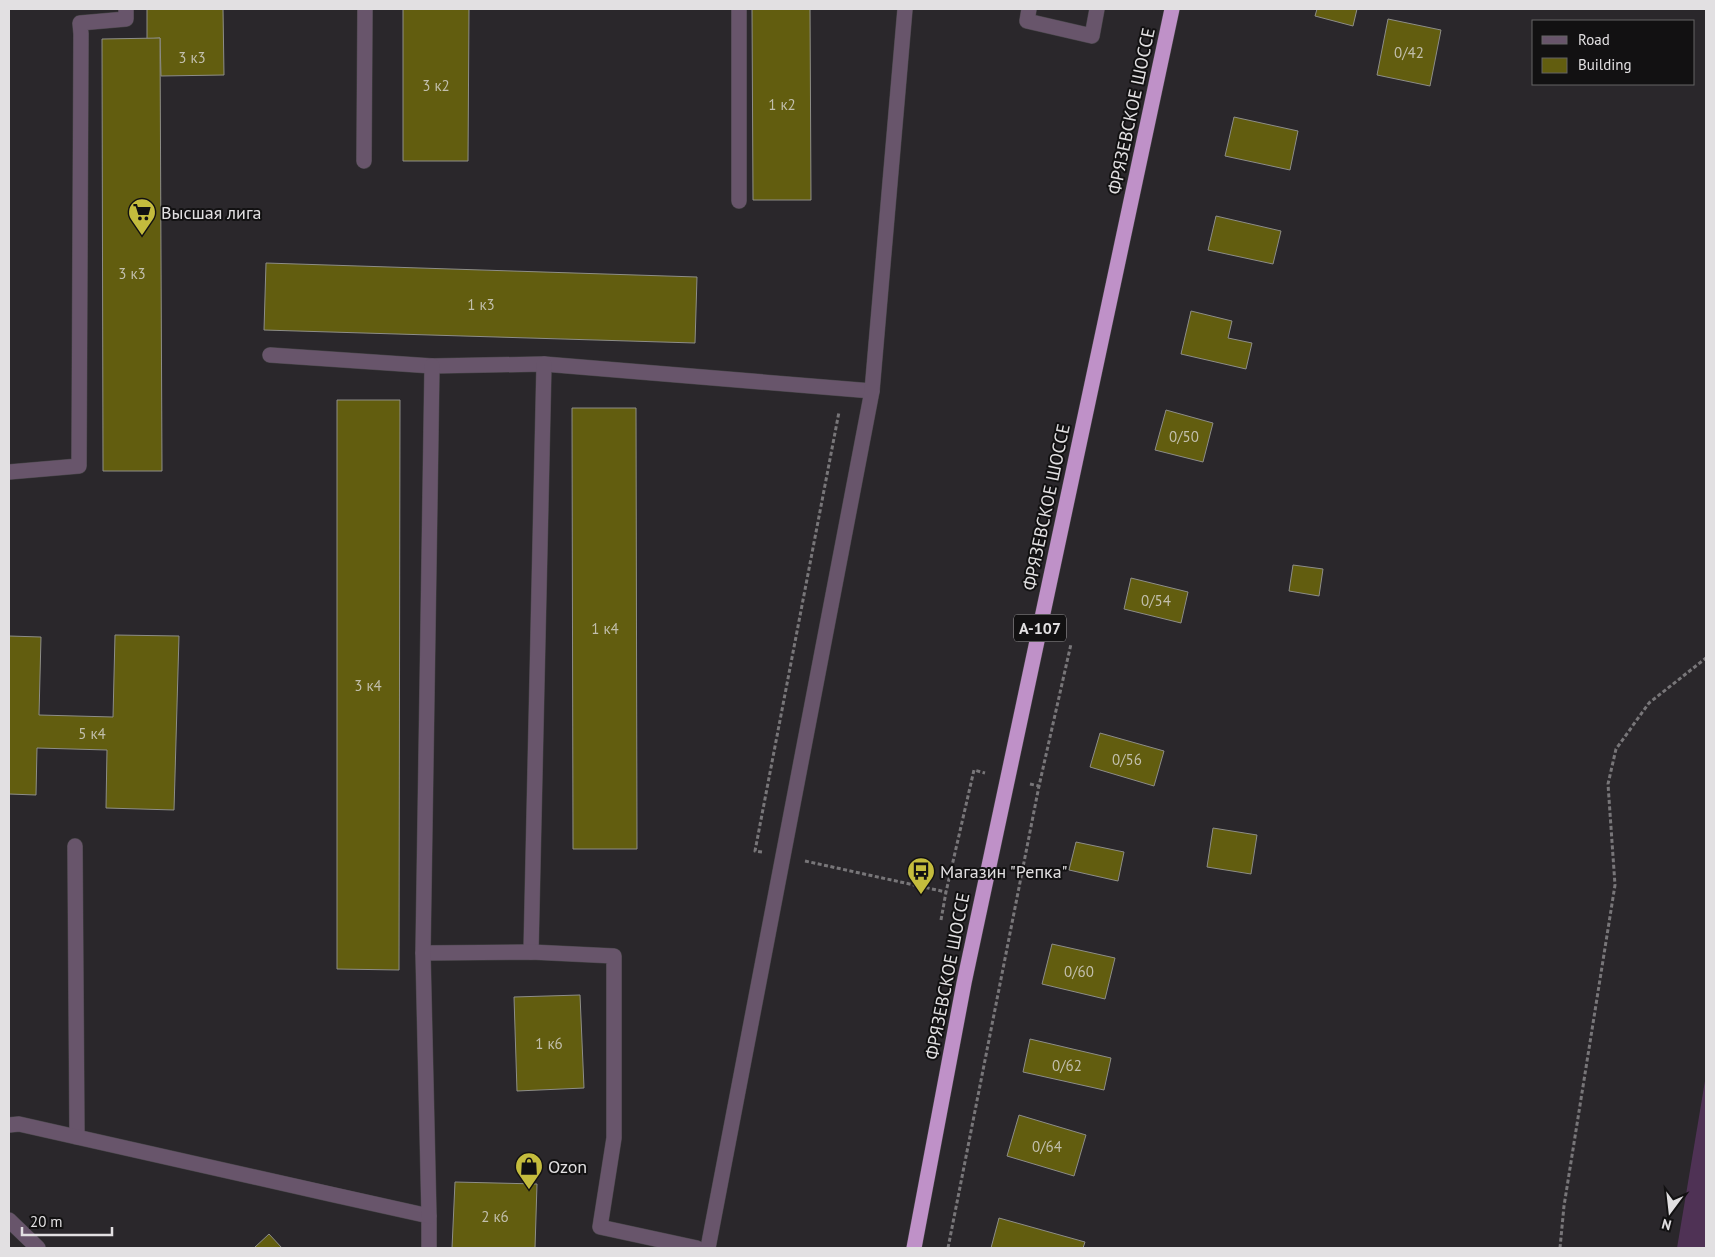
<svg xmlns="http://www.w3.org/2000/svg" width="1715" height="1257" font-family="'PT Sans',sans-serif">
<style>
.green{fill:#4f3255}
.building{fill:#625d0f;stroke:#8d8d88}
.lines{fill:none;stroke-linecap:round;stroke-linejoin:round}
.minor-casing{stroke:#474548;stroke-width:16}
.highway-casing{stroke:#474548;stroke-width:16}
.path{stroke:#787679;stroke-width:3;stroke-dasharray:4 2.5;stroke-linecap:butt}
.minor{stroke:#68556b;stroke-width:15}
.highway{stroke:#bf91c8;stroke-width:15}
.labels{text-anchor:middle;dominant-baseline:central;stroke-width:4;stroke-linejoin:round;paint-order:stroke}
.number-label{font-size:15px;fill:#c2bfad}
.shield{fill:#121112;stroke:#a4a2a4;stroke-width:1}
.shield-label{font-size:16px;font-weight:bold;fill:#e2e0e2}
.street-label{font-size:18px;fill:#e2e0e2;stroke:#121112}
.poi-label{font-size:18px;fill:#e2e0e2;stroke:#121112;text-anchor:start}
</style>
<rect width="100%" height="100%" fill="#2a272b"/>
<polygon class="green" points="1706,1075 1706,1248 1677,1248"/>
<g class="building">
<polygon points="147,9 223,9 224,75 161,76 160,38 147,39"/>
<polygon points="403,9 469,9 468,161 403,161"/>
<polygon points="752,9 810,9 811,200 753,200"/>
<polygon points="1317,9 1357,9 1353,26 1315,16"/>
<polygon points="1388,19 1441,30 1430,86 1377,75"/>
<polygon points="160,38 162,471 103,471 102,39"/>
<polygon points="1234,117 1298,131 1290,170 1225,156"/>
<polygon points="1216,216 1281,231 1273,264 1208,250"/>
<polygon points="266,263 697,277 695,343 264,330"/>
<polygon points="1191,311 1232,321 1228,338 1252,343 1246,369 1181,354"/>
<polygon points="337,400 400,400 399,970 337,969"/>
<polygon points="572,408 636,408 637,849 573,849"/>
<polygon points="1166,410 1213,423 1203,462 1155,450"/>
<polygon points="1293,565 1323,569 1319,596 1289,591"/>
<polygon points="1131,578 1188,592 1181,623 1124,609"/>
<polygon points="115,635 179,636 174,810 106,808 107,750 37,748 36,795 9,794 9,636 41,637 39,715 113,717"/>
<polygon points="1100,733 1164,751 1154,786 1090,767"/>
<polygon points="1213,828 1257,835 1251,874 1207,867"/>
<polygon points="1076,842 1124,852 1118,881 1069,870"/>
<polygon points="1052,944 1115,958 1105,999 1042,984"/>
<polygon points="580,995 584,1088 517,1091 514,997"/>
<polygon points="1030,1039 1111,1058 1104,1090 1023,1072"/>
<polygon points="1019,1115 1086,1135 1074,1176 1007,1156"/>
<polygon points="455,1182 537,1184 535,1248 452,1248"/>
<polygon points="999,1218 1085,1242 1083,1248 991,1248"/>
<polygon points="269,1234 282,1248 254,1248"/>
</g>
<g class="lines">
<g class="minor-casing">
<g id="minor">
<polyline points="739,9 739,201"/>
<polyline points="1029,9 1027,21 1092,36 1097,9"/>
<polyline points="364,161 365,9"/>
<polyline points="270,355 432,366 544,364 872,391"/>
<polyline points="9,472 79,466 81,34 80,23 126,19 126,9"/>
<polyline points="75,846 77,1137"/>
<polyline points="531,952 544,364"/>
<polyline points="423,953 531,952 614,956 614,1138 600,1227 697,1248"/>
<path d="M9,1125L19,1124C155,1154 292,1186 429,1216V1248"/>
<polyline points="429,1216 423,953 432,366"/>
<polyline points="9,1220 38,1248"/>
<polyline points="708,1248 872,391 905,9"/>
</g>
</g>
<g class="highway-casing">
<polyline id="highway" points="914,1248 964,983 1172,9"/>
</g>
<g class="path">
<polyline points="1030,784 1039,786 1071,644"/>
<polyline points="762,852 755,851 839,412"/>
<polyline points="805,861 946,892"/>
<polyline points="941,920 946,892 974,770 985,773"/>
<polyline points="948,1248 1039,786"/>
<polyline points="1560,1248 1564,1206 1615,885 1608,784 1616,749 1649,703 1706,658"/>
</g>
<use href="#minor" class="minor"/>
<use href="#highway" class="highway"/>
</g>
<defs>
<g id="supermarket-pin" transform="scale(1.4375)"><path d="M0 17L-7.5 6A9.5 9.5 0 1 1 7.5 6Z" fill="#c4bc3d" stroke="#121112"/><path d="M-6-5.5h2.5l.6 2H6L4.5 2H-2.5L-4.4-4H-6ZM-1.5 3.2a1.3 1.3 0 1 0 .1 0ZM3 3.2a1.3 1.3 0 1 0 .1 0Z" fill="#111"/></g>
<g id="bus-pin" transform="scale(1.4375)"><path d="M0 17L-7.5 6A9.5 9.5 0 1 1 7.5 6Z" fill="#c4bc3d" stroke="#121112"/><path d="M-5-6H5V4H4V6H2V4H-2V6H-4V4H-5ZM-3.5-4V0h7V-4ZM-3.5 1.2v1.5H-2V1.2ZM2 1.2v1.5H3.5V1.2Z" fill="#111"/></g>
<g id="shop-pin" transform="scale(1.4375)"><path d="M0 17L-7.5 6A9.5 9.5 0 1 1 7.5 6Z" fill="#c4bc3d" stroke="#121112"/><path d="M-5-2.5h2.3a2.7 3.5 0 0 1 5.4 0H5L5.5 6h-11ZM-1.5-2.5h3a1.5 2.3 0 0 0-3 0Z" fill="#111"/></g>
</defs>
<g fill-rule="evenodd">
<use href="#supermarket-pin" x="142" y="212"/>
<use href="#bus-pin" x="921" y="871"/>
<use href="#shop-pin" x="529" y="1166"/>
</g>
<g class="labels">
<g class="number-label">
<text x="1409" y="52">0/42</text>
<text x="192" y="57">3 к3</text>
<text x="436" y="85">3 к2</text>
<text x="782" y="104">1 к2</text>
<text x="132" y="273">3 к3</text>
<text x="481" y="304">1 к3</text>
<text x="1184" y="436">0/50</text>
<text x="1156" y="600">0/54</text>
<text x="605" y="628">1 к4</text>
<text x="368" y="685">3 к4</text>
<text x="92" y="733">5 к4</text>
<text x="1127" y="759">0/56</text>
<text x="1079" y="971">0/60</text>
<text x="549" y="1043">1 к6</text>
<text x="1067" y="1065">0/62</text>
<text x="1047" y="1146">0/64</text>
<text x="495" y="1216">2 к6</text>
</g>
<rect class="shield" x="1014" y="614.5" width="52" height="27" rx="4"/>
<g class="shield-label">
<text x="1040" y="628">А-107</text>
</g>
<g class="street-label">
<text transform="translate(1131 111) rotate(-78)">ФРЯЗЕВСКОЕ ШОССЕ</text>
<text transform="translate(1046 507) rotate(-78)">ФРЯЗЕВСКОЕ ШОССЕ</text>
<text transform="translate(947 976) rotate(-79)">ФРЯЗЕВСКОЕ ШОССЕ</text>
</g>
<g class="poi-label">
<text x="161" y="212">Высшая лига</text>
<text x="940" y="871">Магазин "Репка"</text>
<text x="548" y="1166">Ozon</text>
</g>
</g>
<rect width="1715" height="1257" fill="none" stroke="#e2e0e2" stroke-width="20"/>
<rect x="1532" y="20" width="162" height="65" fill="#121112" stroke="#656465"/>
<rect x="1542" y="36" width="25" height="8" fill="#68556b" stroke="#656465"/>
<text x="1578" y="45" font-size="15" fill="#e2e0e2">Road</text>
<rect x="1542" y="58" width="25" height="15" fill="#625d0f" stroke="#656465"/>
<text x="1578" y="70" font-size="15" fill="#e2e0e2">Building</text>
<g transform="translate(1670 1212) rotate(195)" stroke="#121112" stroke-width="4" paint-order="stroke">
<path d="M0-4L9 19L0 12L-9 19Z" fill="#e2e0e2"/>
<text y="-8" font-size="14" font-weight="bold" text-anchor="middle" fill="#e2e0e2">N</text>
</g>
<path d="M22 1227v8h90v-8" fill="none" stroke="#e2e0e2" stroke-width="2.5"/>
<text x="30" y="1227" font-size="15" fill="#e2e0e2" stroke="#121112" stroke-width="4" paint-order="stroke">20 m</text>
</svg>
